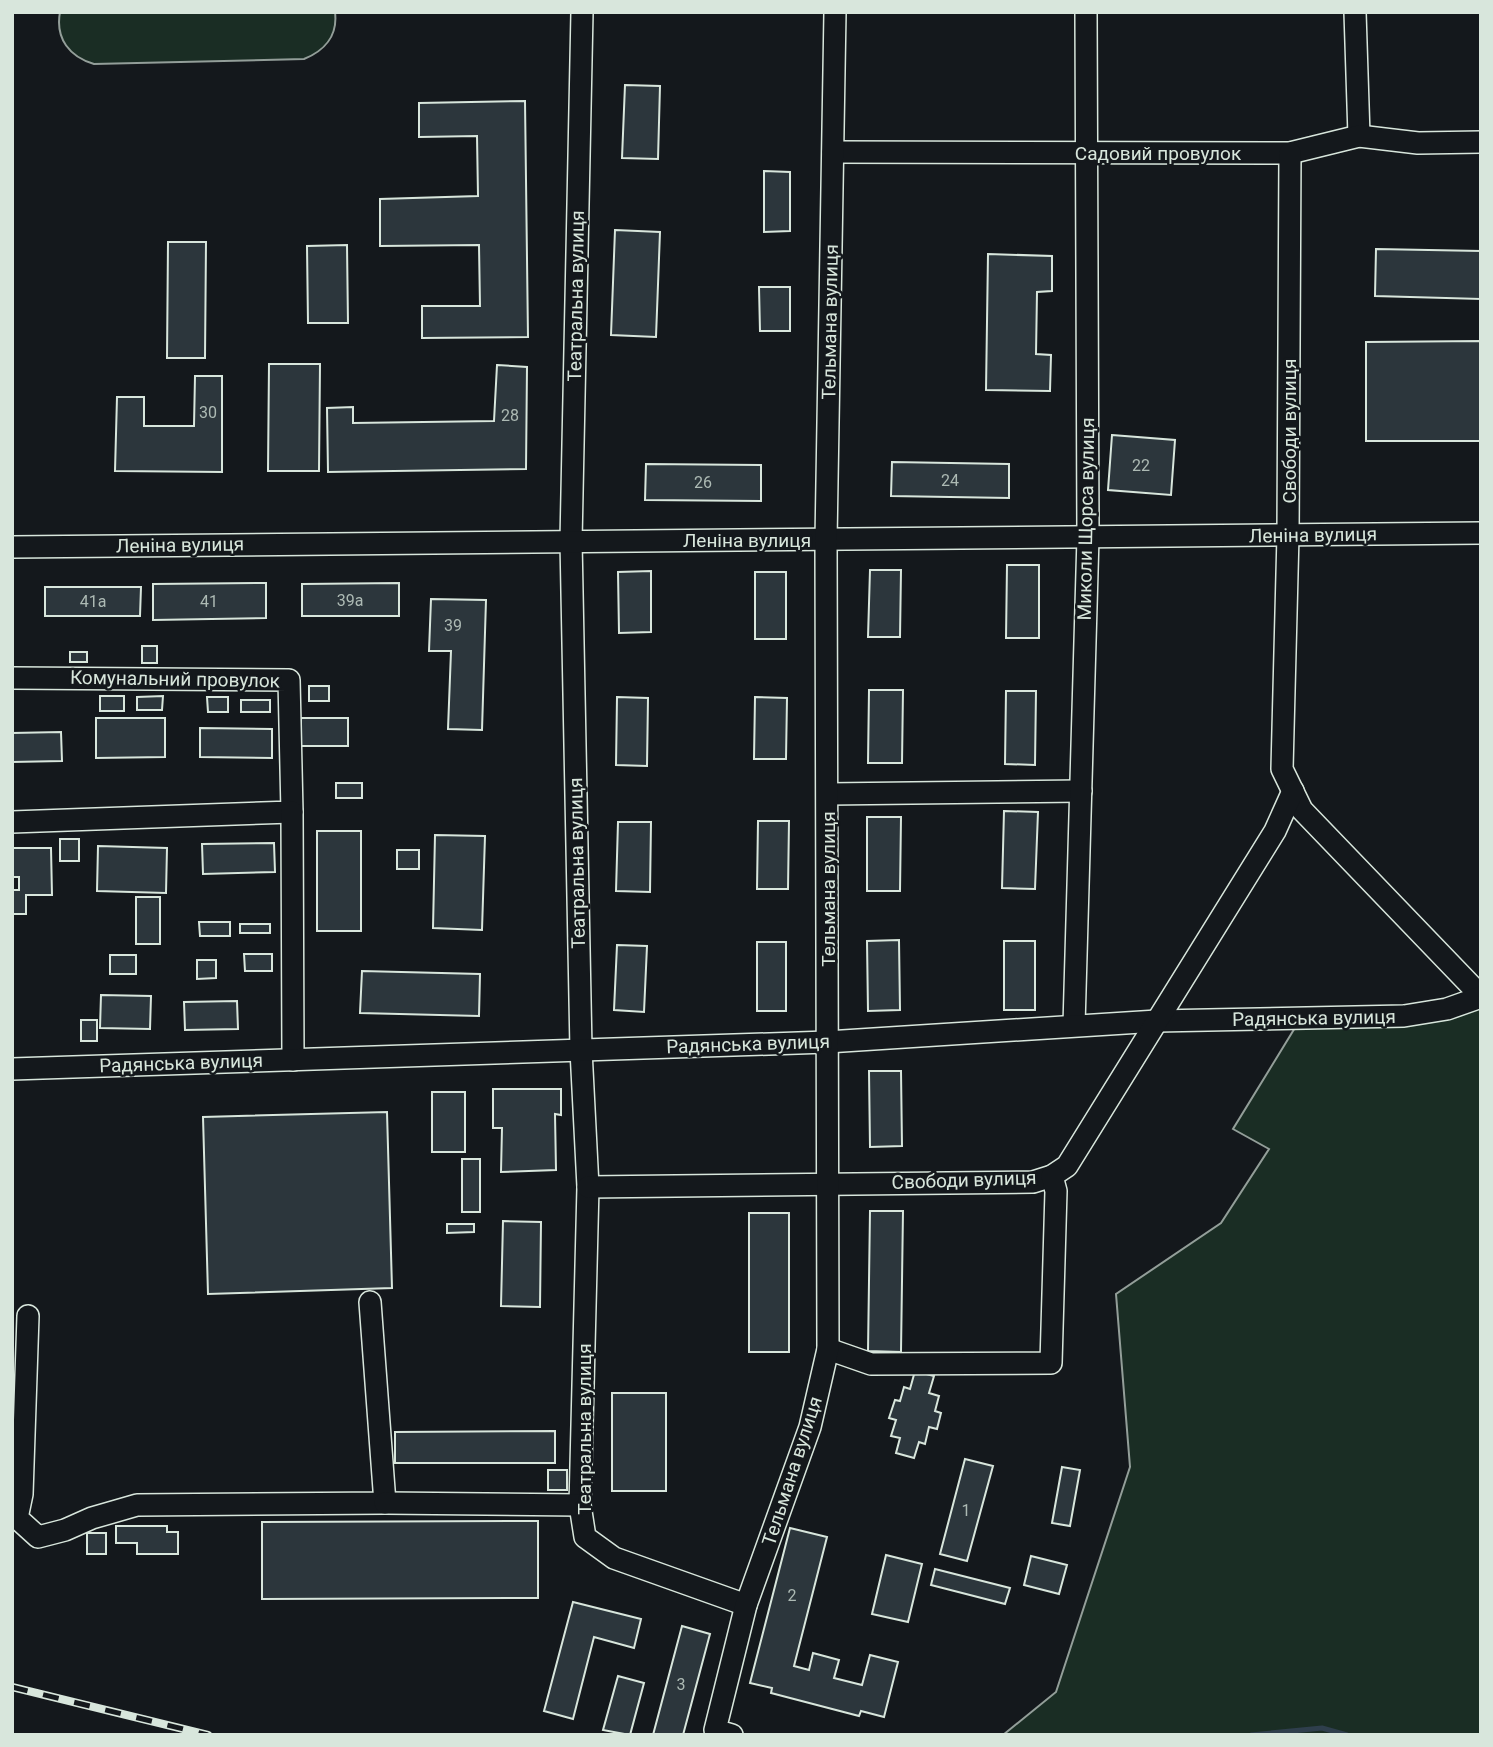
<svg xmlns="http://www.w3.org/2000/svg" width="1493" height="1747" font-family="Roboto,sans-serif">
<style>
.green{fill:#1a2d24;stroke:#939e99;stroke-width:2}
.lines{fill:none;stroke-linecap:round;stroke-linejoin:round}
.stream{stroke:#2f3f4d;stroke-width:5}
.building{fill:#2c363c;stroke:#d8e6dc;stroke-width:2}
.minor-casing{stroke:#d8e6dc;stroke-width:24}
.minor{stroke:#14181c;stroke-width:21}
.rail-casing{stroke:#d8e6dc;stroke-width:8}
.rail{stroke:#14181c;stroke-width:5;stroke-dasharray:16;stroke-linecap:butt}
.labels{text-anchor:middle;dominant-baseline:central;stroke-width:5;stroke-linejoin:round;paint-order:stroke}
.number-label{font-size:16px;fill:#adbab4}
.street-label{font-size:19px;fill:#d8e6dc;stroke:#14181c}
</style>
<rect width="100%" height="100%" fill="#14181c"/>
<g class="green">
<path d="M60,12H335C338,36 324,51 304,59L94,64C70,57 55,39 60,12Z"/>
<polygon points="1481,997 1481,1735 1003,1735 1056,1692 1130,1467 1116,1294 1221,1223 1269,1149 1233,1129 1301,1018"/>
</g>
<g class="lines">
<polyline class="stream" points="1251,1735 1322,1728 1347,1735"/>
</g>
<g class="building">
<polygon points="625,85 660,86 658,159 622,158"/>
<polygon points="525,101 528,337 422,338 422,306 480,306 479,245 380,246 380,199 478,196 477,136 419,137 419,103"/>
<polygon points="764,171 790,172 790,231 764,232"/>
<polygon points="615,230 660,232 656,337 611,335"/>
<polygon points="168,242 206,242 205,358 167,358"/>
<polygon points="347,245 348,323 308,323 307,246"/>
<polygon points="1376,249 1481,251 1481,299 1375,296"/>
<polygon points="988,254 1052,256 1052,291 1037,292 1036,354 1051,355 1050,391 986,390"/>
<polygon points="759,287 790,287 790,331 760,331"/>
<polygon points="1481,341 1481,441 1366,441 1366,342"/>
<polygon points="269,364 320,364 319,471 268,471"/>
<polygon points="497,365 527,367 526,469 328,472 327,408 353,407 353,423 494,421"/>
<polygon points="195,376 222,376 222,472 115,471 117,397 144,397 144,426 194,426"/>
<polygon points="1112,435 1175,440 1171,495 1108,490"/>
<polygon points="892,462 1009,464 1009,498 891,496"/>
<polygon points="646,464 761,465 761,501 645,500"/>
<polygon points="1007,565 1039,565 1039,638 1006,638"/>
<polygon points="870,570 901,570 900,637 868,637"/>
<polygon points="651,571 651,632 619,633 618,572"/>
<rect x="755" y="572" width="31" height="67"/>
<polygon points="266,583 266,618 153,620 153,584"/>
<polygon points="399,583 399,616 302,616 302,584"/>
<polygon points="45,587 141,587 140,616 45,616"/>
<polygon points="431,599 486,600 482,730 448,729 451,651 429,651"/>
<rect x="142" y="646" width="15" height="17"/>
<rect x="70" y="652" width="17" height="10"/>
<rect x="309" y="686" width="20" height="15"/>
<polygon points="869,690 903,690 902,763 868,763"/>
<polygon points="1006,691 1036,691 1035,765 1005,764"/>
<rect x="100" y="696" width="24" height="15"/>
<polygon points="163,696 162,710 137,710 137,697"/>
<polygon points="207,697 228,697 228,712 208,712"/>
<polygon points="617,697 648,698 647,766 616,765"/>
<polygon points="755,697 787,698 786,759 754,759"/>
<rect x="241" y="700" width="29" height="12"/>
<polygon points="96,718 165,718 165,757 96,758"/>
<rect x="301" y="718" width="47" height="28"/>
<polygon points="200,728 272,729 272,758 200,757"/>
<polygon points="61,732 62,761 12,762 12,733"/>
<rect x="336" y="783" width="26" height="15"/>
<polygon points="1004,811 1038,812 1035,889 1002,888"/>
<polygon points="867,817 901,817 900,891 867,891"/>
<polygon points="758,821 789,821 788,889 757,889"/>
<polygon points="618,822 651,822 650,892 616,891"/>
<rect x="317" y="831" width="44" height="100"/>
<polygon points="435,835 485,836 482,930 433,928"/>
<rect x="60" y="839" width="19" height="22"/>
<polygon points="274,843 275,872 203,874 202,844"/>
<polygon points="98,846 167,848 166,893 97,891"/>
<polygon points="12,848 51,848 52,895 26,895 26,914 12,914 12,890 19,890 19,877 12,877"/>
<rect x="397" y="850" width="22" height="19"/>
<rect x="136" y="897" width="24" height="47"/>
<polygon points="199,922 230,922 230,936 200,936"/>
<rect x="240" y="924" width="30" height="9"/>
<polygon points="899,940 900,1010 868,1011 867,941"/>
<rect x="1004" y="941" width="31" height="69"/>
<rect x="757" y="942" width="29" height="69"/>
<polygon points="617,945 647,946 644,1012 614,1010"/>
<polygon points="244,954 272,954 272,971 245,971"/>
<rect x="110" y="955" width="26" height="19"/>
<polygon points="197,960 216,960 216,978 197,979"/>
<polygon points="362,971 480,974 479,1016 360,1013"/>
<polygon points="101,995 151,996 150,1029 100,1028"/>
<polygon points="237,1001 238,1029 185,1030 184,1002"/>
<rect x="81" y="1020" width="16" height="21"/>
<polygon points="869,1071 901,1071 902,1146 870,1147"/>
<polygon points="493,1089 561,1089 561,1115 555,1114 556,1170 501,1172 502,1128 493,1128"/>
<rect x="432" y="1092" width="33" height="60"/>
<polygon points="387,1112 392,1288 208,1294 203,1117"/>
<rect x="462" y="1159" width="18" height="53"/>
<polygon points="870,1211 903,1211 901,1352 868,1351"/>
<rect x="749" y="1213" width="40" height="139"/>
<polygon points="503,1221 541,1222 540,1307 501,1306"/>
<polygon points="447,1224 474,1224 474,1232 447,1233"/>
<polygon points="915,1371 934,1376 929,1393 939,1396 935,1411 941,1413 937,1429 929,1427 925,1444 919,1442 914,1458 896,1453 900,1438 891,1436 896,1420 889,1418 895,1400 900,1401 904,1387 910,1389"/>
<rect x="612" y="1393" width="54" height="98"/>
<polygon points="555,1431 555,1463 395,1463 395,1432"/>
<polygon points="965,1459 993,1466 967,1561 940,1554"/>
<polygon points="1062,1467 1080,1470 1070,1526 1052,1523"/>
<rect x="548" y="1470" width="19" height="20"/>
<polygon points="538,1521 538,1598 262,1599 262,1522"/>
<polygon points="116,1526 167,1526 167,1532 178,1532 178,1554 137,1554 137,1543 116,1543"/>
<polygon points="790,1528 827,1537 794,1666 809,1670 813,1653 839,1660 834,1678 862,1685 870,1655 898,1662 884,1717 861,1711 859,1716 771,1693 772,1688 750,1683"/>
<rect x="87" y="1533" width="19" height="21"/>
<polygon points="886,1555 922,1564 908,1622 872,1614"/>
<polygon points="1031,1556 1067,1565 1059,1594 1024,1585"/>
<polygon points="935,1569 1010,1588 1005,1604 931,1585"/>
<polygon points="573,1602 641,1619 634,1648 594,1637 573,1719 544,1711"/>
<polygon points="682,1626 710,1634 683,1735 653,1735"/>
<polygon points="618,1676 644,1683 630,1735 603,1730"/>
</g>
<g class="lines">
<g class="minor-casing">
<g id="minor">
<polyline points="582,12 571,541 581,1050 588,1187 580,1505 585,1537 614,1558 746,1605"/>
<polyline points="1355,12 1359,136"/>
<polyline points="833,152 1290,153 1359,136 1418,143 1481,142"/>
<polyline points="1290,153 1288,535 1282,769 1302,810 1481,996"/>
<polyline points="12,547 1481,533"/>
<polyline points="12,678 289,680 292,812 12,822"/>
<polyline points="828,794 1081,791"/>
<polyline points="292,812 293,1060"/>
<polyline points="1074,1025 1088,537 1086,12"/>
<polyline points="12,1069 827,1042 1157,1021 1404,1016 1447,1009 1481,997"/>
<polyline points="588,1187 1033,1182 1052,1176 1067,1166 1275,831 1293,791"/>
<polyline points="28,1316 22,1494 17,1518 38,1537 65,1530 92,1518 137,1505 385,1503 370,1302"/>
<polyline points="828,1349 871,1364 1051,1363 1056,1191 1052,1176"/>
<polyline points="385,1503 580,1505"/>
<polyline points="732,1735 715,1730 746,1605 810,1427 828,1349 826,540 835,12"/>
</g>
</g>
<use href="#minor" class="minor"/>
<g class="rail-casing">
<polyline id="rail" points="12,1687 208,1735"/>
</g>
<use href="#rail" class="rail"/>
</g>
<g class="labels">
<g class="number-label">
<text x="208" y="412">30</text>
<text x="510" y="415">28</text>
<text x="1141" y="465">22</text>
<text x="950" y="480">24</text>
<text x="703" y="482">26</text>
<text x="350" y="600">39а</text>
<text x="93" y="601">41а</text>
<text x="209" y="601">41</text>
<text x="453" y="625">39</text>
<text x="966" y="1510">1</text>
<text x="792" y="1595">2</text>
<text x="681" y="1684">3</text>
</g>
<g class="street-label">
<text x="1158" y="153">Садовий провулок</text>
<text transform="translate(576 296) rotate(-89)">Театральна вулиця</text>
<text transform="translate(830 322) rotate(-89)">Тельмана вулиця</text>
<text transform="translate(1289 431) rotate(-90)">Свободи вулиця</text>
<text transform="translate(1086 519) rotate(-89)">Миколи Щорса вулиця</text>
<text transform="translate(1313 535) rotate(-1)">Леніна вулиця</text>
<text x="747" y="540">Леніна вулиця</text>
<text transform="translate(180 545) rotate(-1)">Леніна вулиця</text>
<text transform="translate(175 679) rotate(1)">Комунальний провулок</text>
<text transform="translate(577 863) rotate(-91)">Театральна вулиця</text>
<text transform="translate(828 889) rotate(-90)">Тельмана вулиця</text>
<text transform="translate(1314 1018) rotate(-1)">Радянська вулиця</text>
<text transform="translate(748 1044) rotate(-2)">Радянська вулиця</text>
<text transform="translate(181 1063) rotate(-2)">Радянська вулиця</text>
<text transform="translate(964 1180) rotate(-2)">Свободи вулиця</text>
<text transform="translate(584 1429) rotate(-90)">Театральна вулиця</text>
<text transform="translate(792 1471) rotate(-72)">Тельмана вулиця</text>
</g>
</g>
<rect width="1493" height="1747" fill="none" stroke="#d8e6dc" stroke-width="28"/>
</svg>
